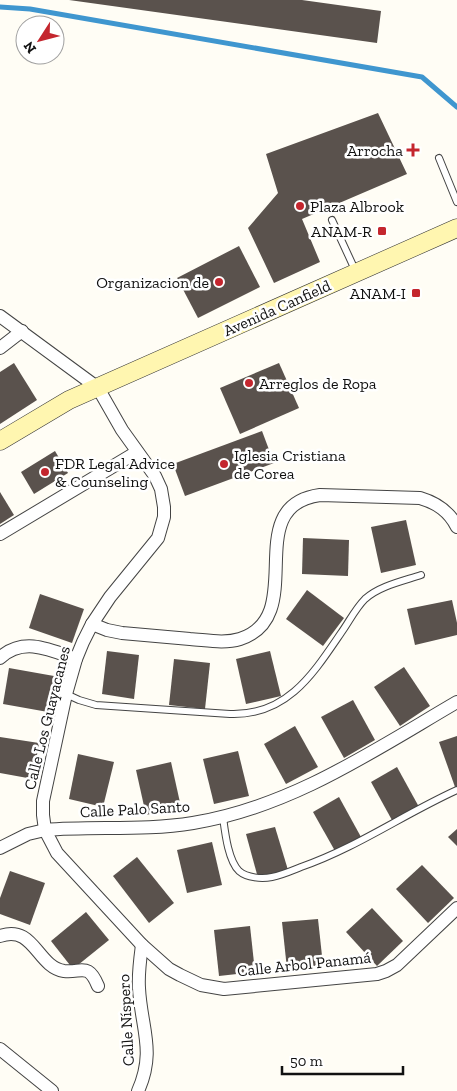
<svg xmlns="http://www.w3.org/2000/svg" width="457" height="1091" font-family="'Zilla Slab',serif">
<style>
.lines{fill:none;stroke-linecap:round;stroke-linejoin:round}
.stream{stroke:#3f96cf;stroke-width:5}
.building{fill:#5a524d}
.service-casing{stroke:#444;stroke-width:8}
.minor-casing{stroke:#444;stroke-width:14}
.secondary-casing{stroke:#333;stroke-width:19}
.service{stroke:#fff;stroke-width:6}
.minor{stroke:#fff;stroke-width:12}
.secondary{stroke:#fff6b0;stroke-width:18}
.poi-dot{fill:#c4262e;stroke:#fff;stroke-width:2}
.labels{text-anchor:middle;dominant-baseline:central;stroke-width:5;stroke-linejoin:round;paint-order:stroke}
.poi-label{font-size:16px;fill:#111;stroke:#fff;text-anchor:end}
.street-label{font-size:16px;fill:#111;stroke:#fff}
</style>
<rect width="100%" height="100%" fill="#fffdf5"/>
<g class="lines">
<polyline class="stream" points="0,7 30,9 422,77 457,107"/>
</g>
<g class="building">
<polygon points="69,0 302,0 381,11 377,43"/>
<polygon points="378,113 407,174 302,219 320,262 274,283 248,228 278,193 266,154"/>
<polygon points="239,246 260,287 198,318 177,278"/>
<polygon points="14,363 37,400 0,424 0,372"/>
<polygon points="279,363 299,408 240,434 220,388"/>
<polygon points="262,431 274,463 185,496 173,464"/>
<polygon points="55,451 68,473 34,494 21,472"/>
<polygon points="0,492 14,515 0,524"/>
<polygon points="406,520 416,565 381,573 371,527"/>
<polygon points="303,538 349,540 348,576 302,574"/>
<polygon points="307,590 344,618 323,646 286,619"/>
<polygon points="40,594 84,609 72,643 29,628"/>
<polygon points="452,600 457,623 457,635 415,645 407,609"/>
<polygon points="107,651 139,655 134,699 102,694"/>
<polygon points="270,651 281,696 246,704 236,659"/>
<polygon points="174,659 210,663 205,709 169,705"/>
<polygon points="404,667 430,706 400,726 374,687"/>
<polygon points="9,668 54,676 48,712 3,704"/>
<polygon points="353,700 375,740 344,758 321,717"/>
<polygon points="295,726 318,767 286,784 264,744"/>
<polygon points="457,736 457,786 455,787 439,742"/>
<polygon points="0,737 39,743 33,779 0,773"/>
<polygon points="238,751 249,796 214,804 203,759"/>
<polygon points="78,754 114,762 103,807 69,799"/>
<polygon points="171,762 181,807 146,815 136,770"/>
<polygon points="397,767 419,807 393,822 371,782"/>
<polygon points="339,797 361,837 335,851 313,812"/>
<polygon points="275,827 288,870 258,878 246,834"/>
<polygon points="457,829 457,846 448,837"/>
<polygon points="212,842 222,885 187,893 177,850"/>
<polygon points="137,857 174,903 149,923 113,876"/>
<polygon points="422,865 454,898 428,923 396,889"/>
<polygon points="10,871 45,883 30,925 0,914 0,898"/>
<polygon points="372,908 403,941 377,966 346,932"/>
<polygon points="86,912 109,940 73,969 51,941"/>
<polygon points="318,919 323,965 287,969 282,922"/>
<polygon points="250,926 255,972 219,976 214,930"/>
</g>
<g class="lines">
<g class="service-casing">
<g id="service">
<polyline points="439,158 457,202"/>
<polyline points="332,220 356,272"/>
<path d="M66,694L79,700L96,705L230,714C287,716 313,674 341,633C349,622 355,609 365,599C379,586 403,581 421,575"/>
<path d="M223,817C225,832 228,860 239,871C247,878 262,879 272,877C282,875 291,871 301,867C356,848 404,814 457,790"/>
</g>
</g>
<g class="minor-casing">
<g id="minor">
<polyline points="0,316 98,388 122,430 155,476 161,489 164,507 164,517 158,538 110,597 92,624 83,642 76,659 66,694 43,801 43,815 45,830 57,853 142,945 169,969 180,975 201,985 224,989 377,974 386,971 397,965 457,908"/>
<polyline points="0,348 22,331"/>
<polyline points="0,534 137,452"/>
<path d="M92,624L107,630L122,633C144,635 167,637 190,639C206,640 224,644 240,639C311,616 238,506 320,495L420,498C437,503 449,511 457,527"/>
<path d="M0,658C23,636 51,650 76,659"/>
<path d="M0,848L28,834L45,830C95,826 144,831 193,823C291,807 373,751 457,702"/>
<path d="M0,936C34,924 37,967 64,971C82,973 88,962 98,986"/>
<polyline points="0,1049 52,1091"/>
<path d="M138,1091C156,1051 141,1028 139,988C138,974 140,960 142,945"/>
</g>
</g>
<g class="secondary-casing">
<polyline id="secondary" points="0,441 69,400 457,228"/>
</g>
<use href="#service" class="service"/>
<use href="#minor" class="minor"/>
<use href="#secondary" class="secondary"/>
</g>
<g class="poi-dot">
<path d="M410.5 142.5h5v5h5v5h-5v5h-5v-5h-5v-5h5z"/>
<circle cx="300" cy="206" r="5"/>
<rect x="377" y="226" width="10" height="10" rx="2.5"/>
<circle cx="219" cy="282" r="5"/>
<rect x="411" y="288" width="10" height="10" rx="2.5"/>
<circle cx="249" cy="383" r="5"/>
<circle cx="224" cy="464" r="5"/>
<circle cx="45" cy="472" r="5"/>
</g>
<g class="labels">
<g class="poi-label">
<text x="403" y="150">Arrocha</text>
<text x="310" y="206" text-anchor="start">Plaza Albrook</text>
<text x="372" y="231">ANAM-R</text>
<text x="209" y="282">Organizacion de</text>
<text x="406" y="293">ANAM-I</text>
<text x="259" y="383" text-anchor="start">Arreglos de Ropa</text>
<text x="234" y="455" text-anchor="start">Iglesia Cristiana<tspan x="234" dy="18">de Corea</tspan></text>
<text x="55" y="463" text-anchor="start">FDR Legal Advice<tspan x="55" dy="18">&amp; Counseling</tspan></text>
</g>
<g class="street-label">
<text transform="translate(277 308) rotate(-24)">Avenida Canfield</text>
<text transform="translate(47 718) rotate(-76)">Calle Los Guayacanes</text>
<text transform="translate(135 809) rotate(-3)">Calle Palo Santo</text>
<text transform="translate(304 964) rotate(-6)">Calle Arbol Panamá</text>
<text transform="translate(126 1020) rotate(-93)">Calle Níspero</text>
</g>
</g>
<g transform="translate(40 40) rotate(234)"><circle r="24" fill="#ffffff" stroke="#a0a0a0"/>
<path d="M0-4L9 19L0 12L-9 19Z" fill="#c4262e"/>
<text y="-8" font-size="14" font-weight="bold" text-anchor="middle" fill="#111111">N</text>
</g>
<path d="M282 1066v8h121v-8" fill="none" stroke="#111111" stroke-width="2.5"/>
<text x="290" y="1066" font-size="15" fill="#111111" stroke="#ffffff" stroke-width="4" paint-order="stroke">50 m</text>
</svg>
